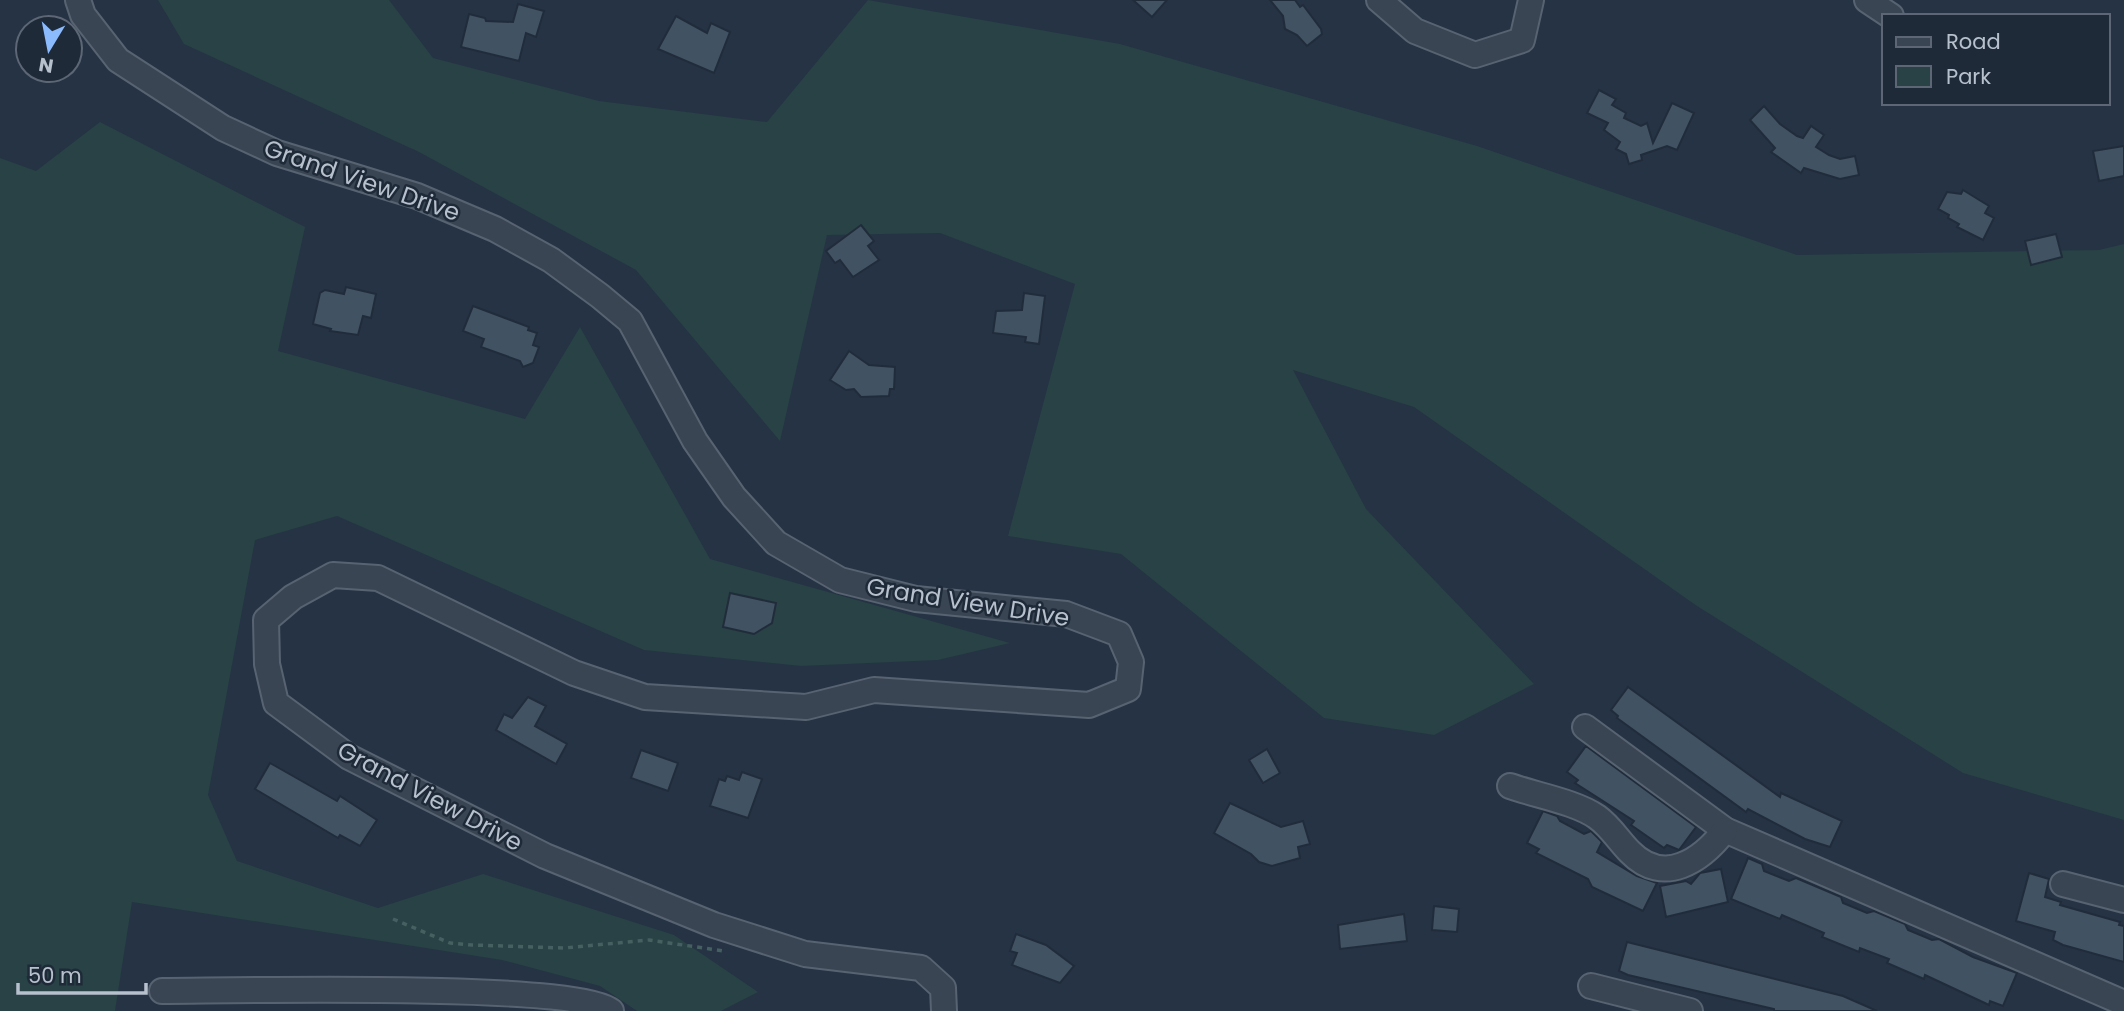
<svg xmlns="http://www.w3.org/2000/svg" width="2124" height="1011" font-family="Poppins,sans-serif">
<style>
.green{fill:#284245}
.building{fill:#415263;stroke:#212c3b;stroke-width:2}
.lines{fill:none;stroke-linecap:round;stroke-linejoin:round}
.minor-casing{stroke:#586371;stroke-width:28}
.path{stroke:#465f61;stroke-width:3.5;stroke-dasharray:5 5;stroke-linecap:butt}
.minor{stroke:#3a4553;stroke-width:24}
.labels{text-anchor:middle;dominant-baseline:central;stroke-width:5;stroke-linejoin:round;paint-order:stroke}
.street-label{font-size:24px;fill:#b7c0cd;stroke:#1f2a39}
</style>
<rect width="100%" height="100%" fill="#253344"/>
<g class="green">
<polygon points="158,0 389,0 433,58 599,101 767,122 868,0 1120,44 1477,146 1797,255 2099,250 2124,244 2124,820 1963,773 1697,606 1414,407 1293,370 1366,509 1534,684 1434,735 1324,718 1121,554 1008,536 1075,284 940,233 827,235 780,441 636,270 419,152 184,44"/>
<polygon points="100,122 305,227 278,351 525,419 580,327 710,559 1010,643 938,660 801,666 644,650 337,516 255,540 208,795 237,861 378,908 483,874 674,935 758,992 721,1011 637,1011 600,986 502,960 132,902 115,1011 0,1011 0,158 36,171"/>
</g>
<g class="building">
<polygon points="1133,0 1167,0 1152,17"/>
<polygon points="1270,0 1295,0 1300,7 1303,5 1321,29 1322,34 1307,46 1297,35 1285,29 1283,16"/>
<polygon points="518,4 544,11 536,37 526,33 519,61 461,47 469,14 485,18 486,21 513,22"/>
<polygon points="676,16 707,33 711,23 730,32 714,73 658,49"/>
<polygon points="1599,90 1616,99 1612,105 1626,113 1624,118 1641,126 1647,123 1653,143 1672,103 1694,113 1677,150 1667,146 1641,155 1642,160 1629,164 1626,154 1616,149 1620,142 1604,130 1608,123 1587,113"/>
<polygon points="1764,106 1780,124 1797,136 1803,138 1811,126 1824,135 1816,147 1829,155 1840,159 1855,156 1859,175 1840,179 1804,168 1801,173 1771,152 1775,148 1750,120"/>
<polygon points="2124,146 2124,176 2099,181 2093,151"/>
<polygon points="1963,190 1989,206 1985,213 1994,218 1983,240 1957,227 1959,224 1948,218 1949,215 1938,209 1947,192 1961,194"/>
<polygon points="861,225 874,241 868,246 879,260 853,277 840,260 835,263 826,251"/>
<polygon points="2056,234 2062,257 2031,265 2025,241"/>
<polygon points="346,287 376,294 371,318 363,316 358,335 330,331 331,329 313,324 320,293 325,290 344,294"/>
<polygon points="1024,293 1045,296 1039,344 1025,342 1026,337 993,333 996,311 1022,310"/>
<polygon points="473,306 529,327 528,330 537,333 533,345 539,347 533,363 523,367 520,361 481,347 484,339 463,331"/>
<polygon points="849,351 869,365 895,367 894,389 890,389 889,396 861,397 854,389 846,390 830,380"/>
<polygon points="730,593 776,603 772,623 754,634 723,627"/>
<polygon points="1628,687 1780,797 1781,793 1842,821 1830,847 1805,839 1748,809 1746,812 1617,718 1618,716 1611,710"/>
<polygon points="528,697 546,706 535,726 567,744 556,764 496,730 504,714 512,718"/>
<polygon points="1586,746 1696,827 1679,850 1667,845 1664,848 1631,825 1634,821 1575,783 1578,780 1567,772"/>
<polygon points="1267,749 1280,773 1263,783 1249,760"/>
<polygon points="641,750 678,763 668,791 631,778"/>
<polygon points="270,763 337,801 340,796 377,820 360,846 340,835 338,838 255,789"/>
<polygon points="742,772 762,779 748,818 710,806 719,779 725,781 727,776 739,780"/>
<polygon points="1230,803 1281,827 1303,821 1310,844 1298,847 1300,858 1272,866 1259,862 1251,854 1214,833"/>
<polygon points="1543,811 1557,816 1560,821 1584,834 1591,831 1602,842 1597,852 1637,876 1657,883 1643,911 1592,887 1588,879 1536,853 1539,849 1527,843"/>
<polygon points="1748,858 1762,864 1764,871 1789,881 1796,878 1841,897 1843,903 1867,913 1874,911 1905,924 1908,930 1932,940 1939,939 1973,957 2017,973 2003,1006 1990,1001 1989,1005 1925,975 1924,979 1887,963 1889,959 1860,948 1859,952 1822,937 1824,933 1782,915 1780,919 1731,899"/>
<polygon points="1721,869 1728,902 1666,917 1660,886 1686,881 1691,884 1700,873"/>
<polygon points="2029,873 2049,879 2045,897 2061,902 2060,905 2120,922 2119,925 2124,926 2124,962 2063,945 2053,940 2055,932 2016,921"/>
<polygon points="1434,906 1459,909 1457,932 1432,930"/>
<polygon points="1404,914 1407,941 1340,949 1338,925"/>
<polygon points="1016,934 1046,945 1074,966 1060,983 1012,965 1017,953 1010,951"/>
<polygon points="1627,942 1843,996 1877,1011 1774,1011 1774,1009 1628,975 1619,971"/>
</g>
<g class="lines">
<g class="minor-casing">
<g id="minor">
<polyline points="78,0 83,15 118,60 223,128 277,153 417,196 495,229 551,260 600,296 630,321 695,441 734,497 776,543 840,580 916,599 1066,614 1119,634 1131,662 1128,689 1089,705 874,690 806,707 645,697 574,673 378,578 333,575 293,597 266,620 267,664 276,703 349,757 545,856 714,925 805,954 921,968 943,988 944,1011"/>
<polyline points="1379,0 1415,31 1475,55 1522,40 1531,0"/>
<polyline points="1867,0 1891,16"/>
<polyline points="1585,727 1725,830 2124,1003"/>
<path d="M1510,786C1535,795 1576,802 1597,817C1610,826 1619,841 1630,852C1664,887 1702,860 1725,830"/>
<polyline points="2063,884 2124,900"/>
<polyline points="1591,986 1690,1011"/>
<path d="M162,991C229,991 577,982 611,1011"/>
</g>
</g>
<polyline class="path" points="393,919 450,943 472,945 564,948 649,940 724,951"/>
<use href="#minor" class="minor"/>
</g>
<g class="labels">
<g class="street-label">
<text transform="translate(362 180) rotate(19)">Grand View Drive</text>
<text transform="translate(968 602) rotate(9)">Grand View Drive</text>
<text transform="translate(430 796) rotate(28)">Grand View Drive</text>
</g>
</g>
<rect x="1882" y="14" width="228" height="91" fill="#1f2a39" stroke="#5c6674" stroke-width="2"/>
<rect x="1896" y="37" width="35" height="10" fill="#3a4553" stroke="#5c6674" stroke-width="2"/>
<text x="1946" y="49" font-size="21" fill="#b7c0cd">Road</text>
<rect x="1896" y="66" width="35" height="21" fill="#284245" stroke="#5c6674" stroke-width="2"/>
<text x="1946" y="84" font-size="21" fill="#b7c0cd">Park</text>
<g transform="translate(49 49) rotate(190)"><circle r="33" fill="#1f2a39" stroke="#5c6674" stroke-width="2"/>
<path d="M0-5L12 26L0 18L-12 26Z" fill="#8cbbfd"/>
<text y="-10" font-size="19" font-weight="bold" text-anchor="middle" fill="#b7c0cd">N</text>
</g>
<path d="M18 983v10h128v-10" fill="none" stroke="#b7c0cd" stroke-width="3.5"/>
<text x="28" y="983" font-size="21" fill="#b7c0cd" stroke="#1f2a39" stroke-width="5" paint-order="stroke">50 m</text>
</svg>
